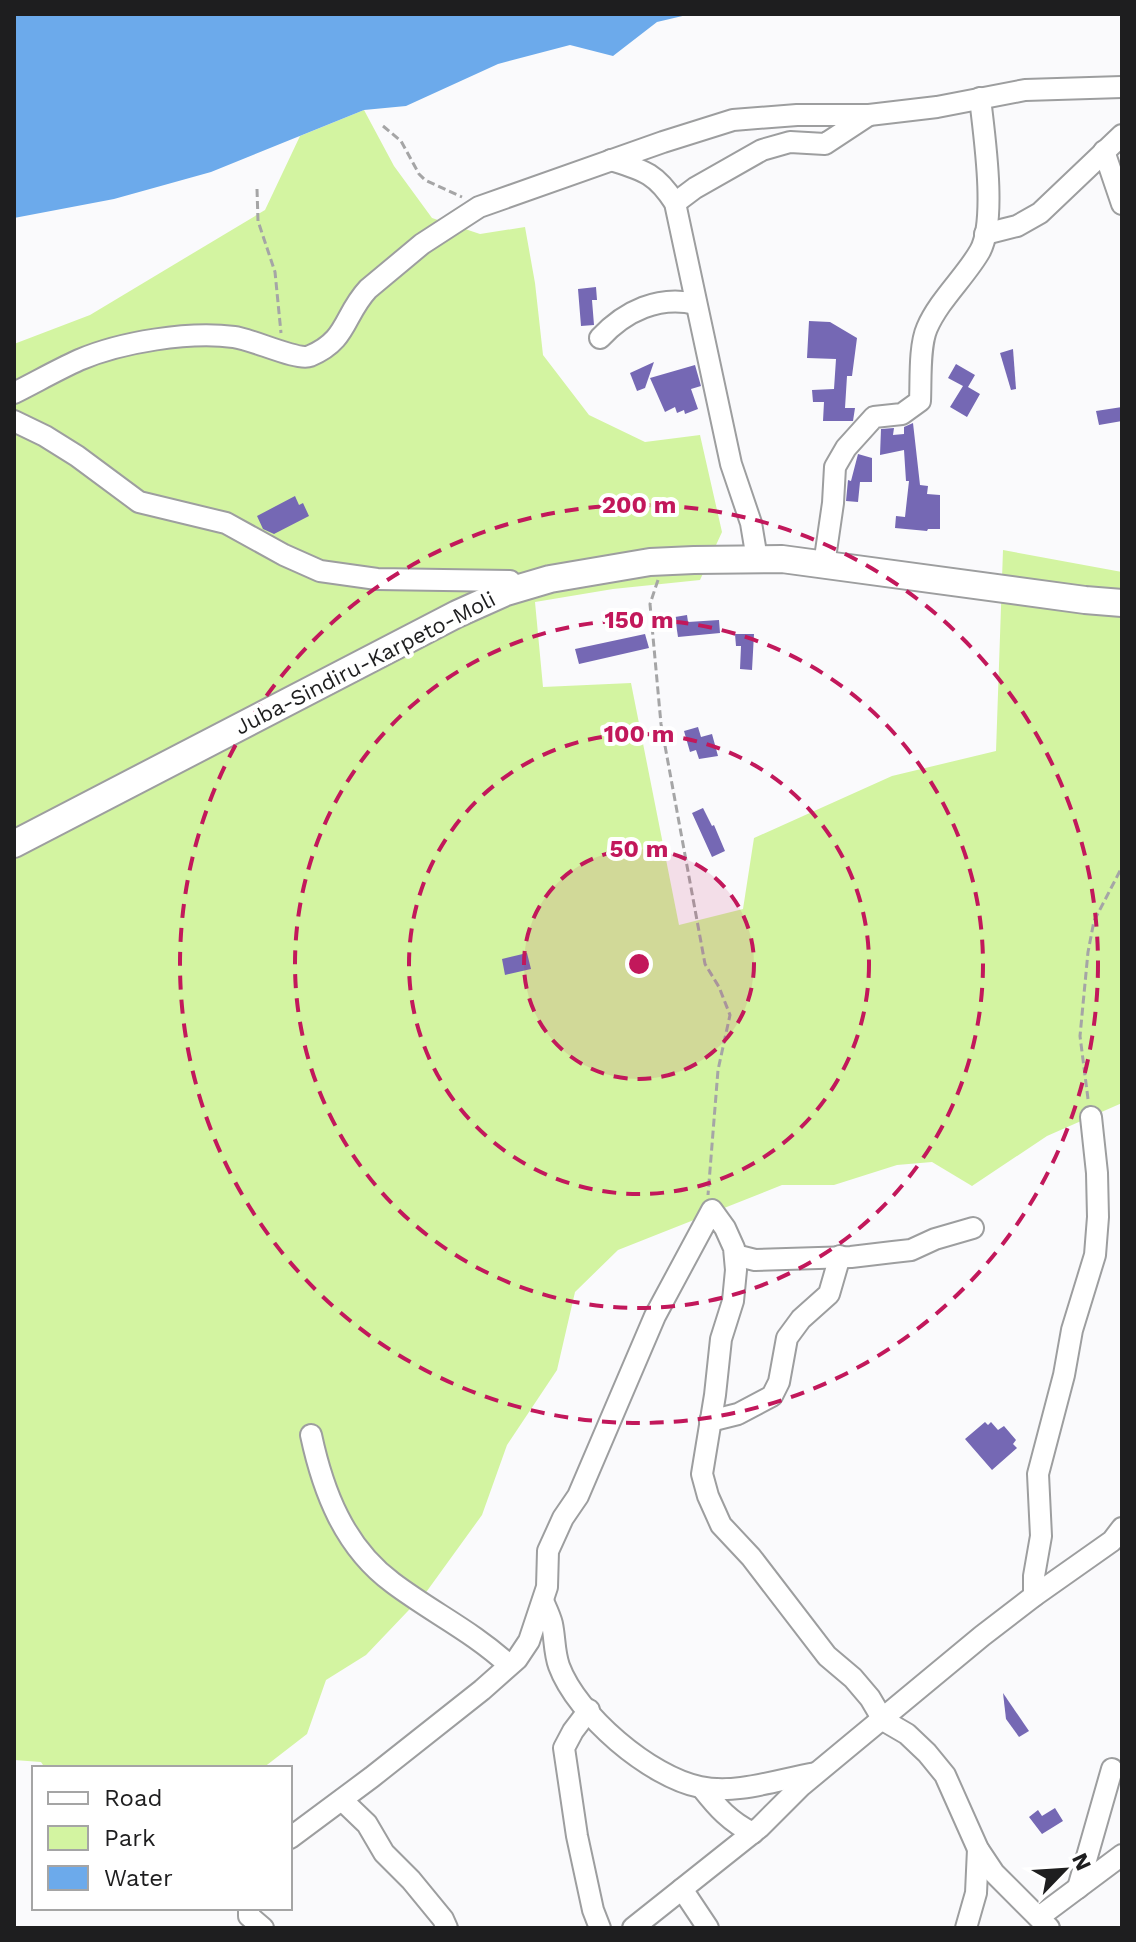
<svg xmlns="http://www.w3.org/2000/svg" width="1136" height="1942" font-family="'Work Sans',sans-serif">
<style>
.green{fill:#d3f4a1}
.water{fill:#6caaeb}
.building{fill:#7568b4}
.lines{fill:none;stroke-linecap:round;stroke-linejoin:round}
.minor-casing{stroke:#9d9e9f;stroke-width:24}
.major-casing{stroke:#9d9e9f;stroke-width:30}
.path{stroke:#a5a5a6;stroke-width:3;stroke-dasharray:8 4;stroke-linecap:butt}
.minor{stroke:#fff;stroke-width:20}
.major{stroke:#fff;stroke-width:26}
.ring{fill:none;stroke:#c2185b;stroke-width:4;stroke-dasharray:14 10}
.labels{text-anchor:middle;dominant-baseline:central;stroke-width:8;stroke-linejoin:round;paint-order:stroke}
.street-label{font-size:22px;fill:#1e1e1f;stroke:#fff}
.centre{fill:#c2185b;stroke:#fff;stroke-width:4}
.ring-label{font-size:24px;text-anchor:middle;font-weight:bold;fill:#c2185b;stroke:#fff;stroke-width:8;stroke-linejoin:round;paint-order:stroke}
</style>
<rect width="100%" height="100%" fill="#fafafc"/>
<polygon class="green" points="364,110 394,166 432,218 480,234 525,227 535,283 543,355 589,415 645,442 700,435 722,532 700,580 613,589 535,602 543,687 631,683 679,925 743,909 754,838 892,776 996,751 1003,550 1122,572 1122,1103 1047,1136 972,1186 932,1162 897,1165 834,1185 782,1185 618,1250 575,1292 557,1370 507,1445 482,1515 427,1591 366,1655 326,1680 307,1734 263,1768 45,1768 41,1762 14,1760 14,344 90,315 265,210 300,136"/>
<polygon class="water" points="14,14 691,14 657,22 613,56 570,45 498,64 406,106 364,110 211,172 114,199 14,218"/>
<g class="building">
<polygon points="596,287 597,300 592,300 594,325 581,326 578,289"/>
<polygon points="809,321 830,322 857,338 852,376 847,376 845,408 855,408 853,421 823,421 824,402 813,402 812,390 834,389 836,359 807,358"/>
<polygon points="1013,349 1016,389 1011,390 1000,353"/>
<polygon points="654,362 645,388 637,391 630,373"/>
<polygon points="956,364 975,375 968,387 980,394 967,417 950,407 963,386 948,378"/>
<polygon points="695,365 701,386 691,389 698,409 685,414 684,410 677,413 675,407 665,412 650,378"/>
<polygon points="1122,407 1122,421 1099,425 1096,411"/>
<polygon points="913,423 920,485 928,486 927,494 940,495 940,529 928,529 927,531 895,528 896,516 905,517 909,481 906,481 904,450 880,455 881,429 894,428 893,435 904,434 904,427"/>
<polygon points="858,454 872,458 872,482 860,482 858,502 846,501 848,480 851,481"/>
<polygon points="295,496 299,505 303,503 309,516 274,534 263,529 257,516"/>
<polygon points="687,615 688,622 719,620 720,633 678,637 675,617"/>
<polygon points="645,634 649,648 579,664 575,649"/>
<polygon points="735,634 754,634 752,670 740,669 741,646 736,646"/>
<polygon points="698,727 701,737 712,734 718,756 699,759 696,750 690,752 684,731"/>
<polygon points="703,808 712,826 714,825 725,851 712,857 692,813"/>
<polygon points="527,953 531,969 505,975 502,959"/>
<polygon points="985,1422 988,1425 991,1422 998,1430 1004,1426 1016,1440 1013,1444 1017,1448 992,1470 965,1439"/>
<polygon points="1003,1693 1029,1731 1019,1737 1006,1719"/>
<polygon points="1055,1808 1063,1821 1042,1834 1029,1817 1038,1810 1042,1816"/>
</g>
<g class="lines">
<g class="minor-casing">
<g id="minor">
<polyline points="1104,151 1122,204"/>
<path d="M611,160C643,170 656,173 675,203L731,464L751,523L757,559"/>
<polyline points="675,203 695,188 762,150 790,142 825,144 869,115"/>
<polyline points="985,234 1017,226 1040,213 1122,135"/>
<path d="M600,338C625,311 659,295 696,304"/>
<path d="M14,393C36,382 57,370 79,360C121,342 189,331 234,337C252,339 297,361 310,356C348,340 343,316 368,289L422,244L479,207L663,142L733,120L797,115H869L937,107L1025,90L1122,87"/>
<polyline points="14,421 45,436 77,456 139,502 226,523 284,555 320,571 377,579 510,581"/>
<path d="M824,565L833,503L835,467L846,448L874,417L902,414L920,401C921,381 919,346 927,328C939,300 966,276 980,251C997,220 984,134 980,98"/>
<polyline points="735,1255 755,1260 851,1257 893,1252 911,1250 935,1239 973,1228"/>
<polyline points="710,1421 738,1414 772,1396 779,1382 787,1338 801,1319 829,1294 840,1256"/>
<path d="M311,1435C323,1491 344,1547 393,1583C433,1613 472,1631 509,1665"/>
<polyline points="1034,1596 1034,1576 1041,1536 1038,1474 1064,1375 1072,1330 1095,1255 1098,1217 1097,1173 1091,1117"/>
<path d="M543,1601C546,1608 550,1616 552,1624C555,1638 554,1652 559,1666C577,1715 650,1777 700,1787C737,1795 779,1779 816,1773"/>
<polyline points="589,1710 573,1731 564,1748 577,1836 593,1910 600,1928"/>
<path d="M702,1788C717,1807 730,1822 753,1833"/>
<polyline points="342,1800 367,1824 384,1853 411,1880 443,1919 447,1928"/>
<polyline points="290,1838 372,1777 482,1690 517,1659 529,1641 547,1587 548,1551 563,1518 578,1496 655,1316 712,1210 725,1228 734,1248 736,1270 733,1301 721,1339 715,1395 702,1474 708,1496 721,1525 751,1557 827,1656 853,1678 870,1698 883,1720 907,1734 927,1753 945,1775 978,1849 994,1873 1049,1928"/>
<polyline points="1078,1888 1112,1769"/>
<polyline points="682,1889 708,1928"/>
<polyline points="249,1908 249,1916 263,1928"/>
<polyline points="1039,1917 1122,1855"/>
<polyline points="633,1928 760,1827 801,1786 982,1636 1034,1596 1112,1541 1122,1528"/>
<polyline points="966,1928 976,1893 978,1849"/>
</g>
</g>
<g class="major-casing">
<polyline id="major" points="14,844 457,614 506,592 550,579 650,562 694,560 782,559 1085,600 1122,603"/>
</g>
<g class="path">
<polyline points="383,126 401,141 419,174 425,180 462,197"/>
<polyline points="257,189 258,221 275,272 281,333"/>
<polyline points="658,580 650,604 661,724 705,964 719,987 730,1015 718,1070 708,1195"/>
<polyline points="1088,1099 1080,1036 1088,952 1094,921 1122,867"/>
</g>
<use href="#minor" class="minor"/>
<use href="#major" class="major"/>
</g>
<circle cx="639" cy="964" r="115" fill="#c2185b" fill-opacity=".12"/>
<g class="ring">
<circle cx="639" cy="964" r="115"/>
<circle cx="639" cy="964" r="230"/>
<circle cx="639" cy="964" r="344"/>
<circle cx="639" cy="964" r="459"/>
</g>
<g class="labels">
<g class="street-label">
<text transform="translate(365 663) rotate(-27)">Juba-Sindiru-Karpeto-Moli</text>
</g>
</g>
<circle cx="639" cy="964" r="12" class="centre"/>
<g class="ring-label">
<text x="639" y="513">200 m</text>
<text x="639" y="628">150 m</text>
<text x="639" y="742">100 m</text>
<text x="639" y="857">50 m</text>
</g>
<rect width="1136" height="1942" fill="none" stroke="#1e1e1f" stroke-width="32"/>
<rect x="32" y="1766" width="260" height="144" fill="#ffffff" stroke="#a5a5a5" stroke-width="2"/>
<rect x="48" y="1792" width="40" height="12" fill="#ffffff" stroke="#a5a5a5" stroke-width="2"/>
<text x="104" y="1806" font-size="24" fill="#1e1e1f">Road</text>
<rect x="48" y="1826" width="40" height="24" fill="#d3f4a1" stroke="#a5a5a5" stroke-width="2"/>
<text x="104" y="1846" font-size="24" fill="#1e1e1f">Park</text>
<rect x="48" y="1866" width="40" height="24" fill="#6caaeb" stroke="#a5a5a5" stroke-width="2"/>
<text x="104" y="1886" font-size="24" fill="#1e1e1f">Water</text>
<g transform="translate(1064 1870) rotate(65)" stroke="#ffffff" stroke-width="6" paint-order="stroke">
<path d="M0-6L14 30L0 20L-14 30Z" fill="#1e1e1f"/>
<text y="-12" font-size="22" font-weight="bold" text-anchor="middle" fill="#1e1e1f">N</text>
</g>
</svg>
